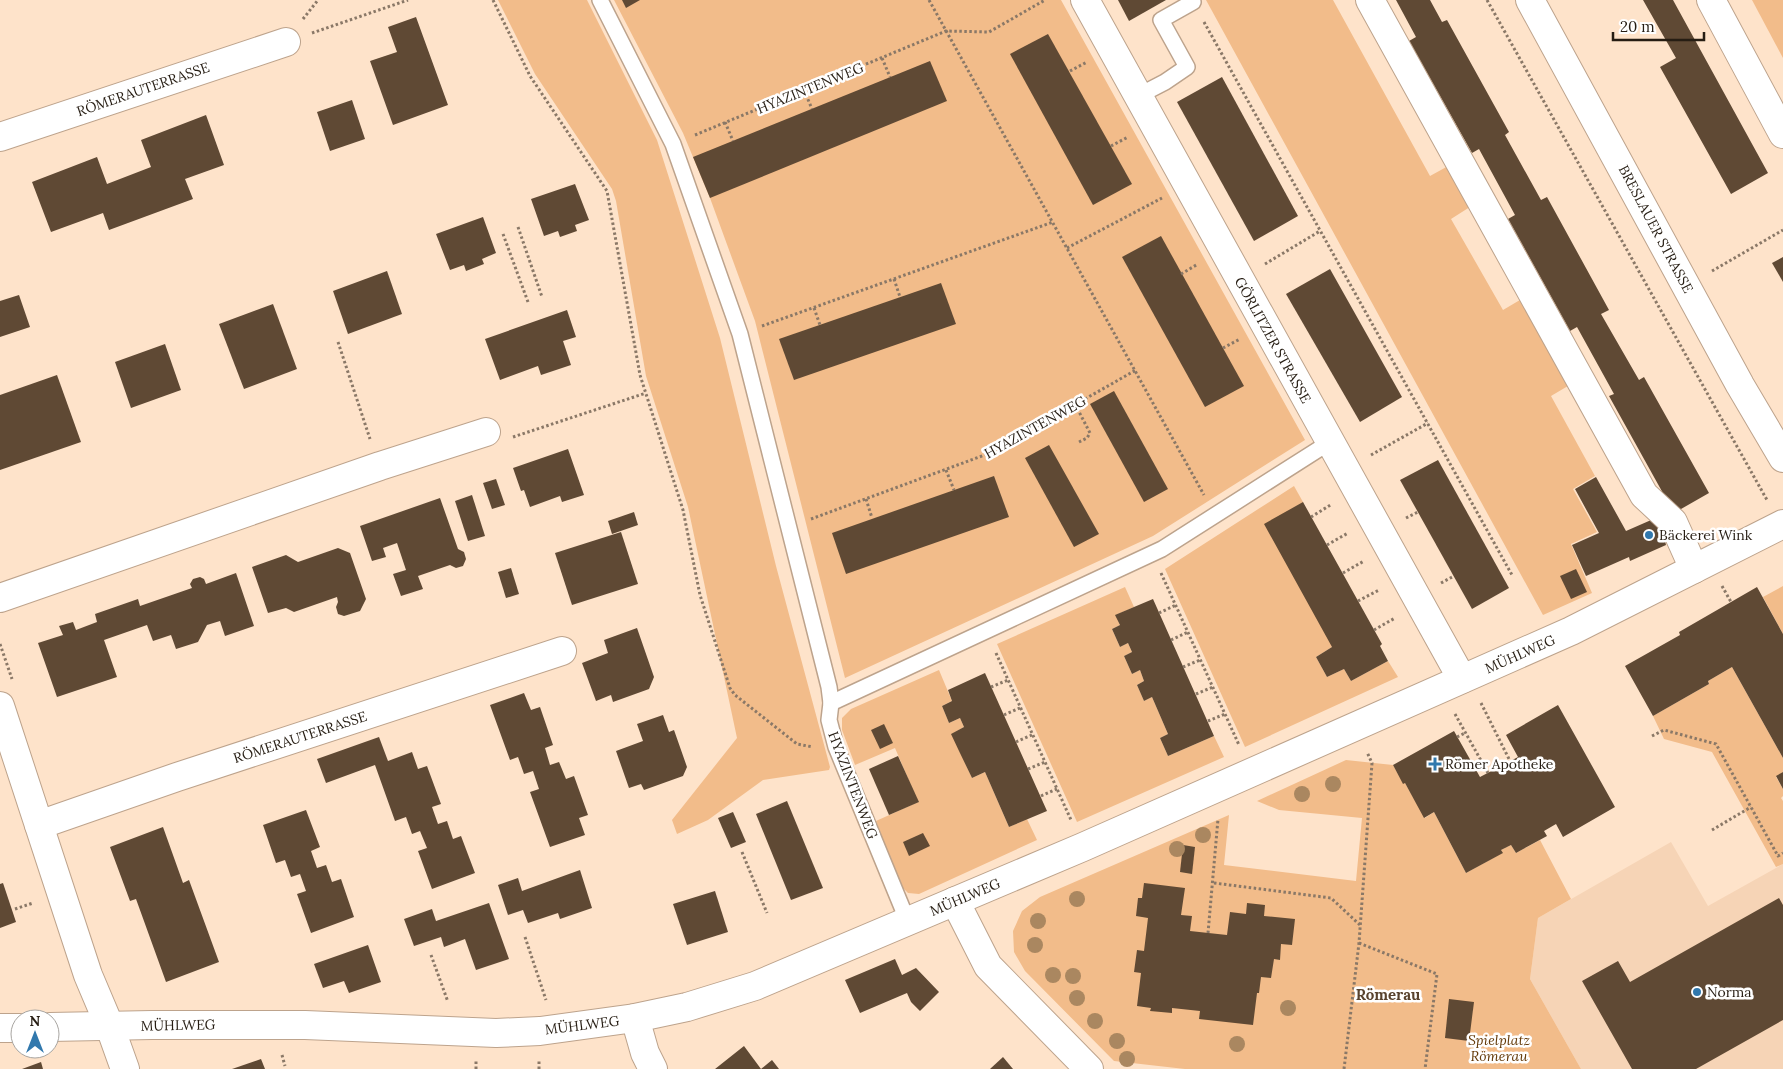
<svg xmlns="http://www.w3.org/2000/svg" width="1783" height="1069" font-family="Lora,serif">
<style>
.built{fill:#f6d4b6}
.green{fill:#f2bc8a}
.building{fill:#5f4934}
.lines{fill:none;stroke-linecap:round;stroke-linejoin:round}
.lane-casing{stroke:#bda38c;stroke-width:18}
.street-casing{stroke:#bda38c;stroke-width:30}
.secondary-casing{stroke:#bda38c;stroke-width:30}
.path{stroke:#8a7867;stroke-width:3;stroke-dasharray:2.5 2.5;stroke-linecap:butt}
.lane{stroke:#fff;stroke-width:15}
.street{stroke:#fff;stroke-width:28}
.secondary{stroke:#fff;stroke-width:28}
.tree{fill:#aa8760}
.poi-dot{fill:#3178ad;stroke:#fff;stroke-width:2}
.labels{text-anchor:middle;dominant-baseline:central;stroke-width:5;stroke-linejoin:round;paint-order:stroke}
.street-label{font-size:14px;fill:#261d13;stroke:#fff}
.poi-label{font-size:14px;fill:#261d13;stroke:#fff;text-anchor:start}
.park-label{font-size:14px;font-style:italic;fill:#653b0a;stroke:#fff}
.neighbourhood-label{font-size:15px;font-weight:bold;fill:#58422d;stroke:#fff}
</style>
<rect width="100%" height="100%" fill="#fee3ca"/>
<polygon class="built" points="1671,842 1708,906 1783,864 1783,1069 1581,1069 1530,979 1538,918"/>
<g class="green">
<polygon points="498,0 587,0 657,140 720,338 776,566 830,767 829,770 763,780 708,820 677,834 672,820 737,738 688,507 646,376 616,201 612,189 535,74"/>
<polygon points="614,0 1061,0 1305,440 1153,536 845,678 755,321 710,198 683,133"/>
<polygon points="1206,0 1333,0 1430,176 1450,165 1473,205 1451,219 1503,310 1525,297 1573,383 1551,396 1595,476 1573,489 1597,532 1571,544 1592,593 1543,615"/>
<polygon points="1752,0 1783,0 1783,58"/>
<polygon points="1294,486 1303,502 1332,647 1316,657 1327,677 1344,669 1351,681 1388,661 1398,677 1245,747 1165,569"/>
<polygon points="1783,586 1783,634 1763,597"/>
<polygon points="1125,587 1134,607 1116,615 1120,625 1112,629 1120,647 1128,643 1132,652 1124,656 1132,674 1140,670 1144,681 1137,685 1144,701 1152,697 1168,734 1160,738 1168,756 1214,736 1224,757 1077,822 997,644"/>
<polygon points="1732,667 1783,758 1783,772 1776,777 1783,789 1783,796 1781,798 1783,801 1783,864 1776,867 1712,752 1664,739 1653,716 1709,684 1708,681"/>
<polygon points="939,670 952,701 942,706 949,723 960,718 964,727 952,734 972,778 985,772 1009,827 1027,819 1037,840 919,894 908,893 900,885 876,821 918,802 895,748 855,765 842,730 842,718 851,709"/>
<polygon points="1346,760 1393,765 1403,783 1405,783 1425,818 1434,812 1466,873 1502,853 1501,850 1511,845 1516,853 1540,840 1571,899 1538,918 1530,979 1581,1069 1185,1069 1114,1061 1025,971 1014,952 1013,931 1022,911 1040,897 1229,815 1224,865 1356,881 1362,818 1279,810 1257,801"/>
</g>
<g class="building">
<polygon points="622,0 640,0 626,8"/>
<polygon points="1118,0 1166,0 1129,21"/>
<polygon points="1396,0 1430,0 1442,22 1447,20 1509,132 1505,135 1541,200 1547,197 1609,310 1601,314 1639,380 1644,377 1709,493 1674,513 1609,396 1614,394 1577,327 1570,331 1508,219 1515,215 1479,149 1472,153 1409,41 1416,37"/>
<polygon points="1643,0 1673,0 1768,173 1731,194 1660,67 1676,58"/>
<polygon points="416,17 448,105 393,125 370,61 397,52 388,27"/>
<polygon points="1048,34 1132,184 1093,205 1010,54"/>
<polygon points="930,61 947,101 710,198 693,157"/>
<polygon points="1222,77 1298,216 1254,241 1177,102"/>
<polygon points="352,100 365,139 330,151 317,112"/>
<polygon points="206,115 224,165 185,179 193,199 109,230 103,213 51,232 32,182 97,157 107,184 151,167 141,140"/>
<polygon points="575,184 589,220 575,225 577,231 560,237 558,231 544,236 531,199"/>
<polygon points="483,217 496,253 482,259 484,264 466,271 464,265 450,270 436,234"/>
<polygon points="1161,236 1244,386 1205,407 1122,257"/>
<polygon points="1783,257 1783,282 1772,263"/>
<polygon points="1330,269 1402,397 1360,422 1286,294"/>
<polygon points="387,271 402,314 348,334 333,291"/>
<polygon points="941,283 956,324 794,380 779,339"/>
<polygon points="19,295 30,327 0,337 0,301"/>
<polygon points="273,304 297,369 244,389 219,324"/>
<polygon points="567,310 576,337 563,341 571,365 541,375 538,366 500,380 485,339"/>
<polygon points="165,344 181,390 131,408 115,362"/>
<polygon points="57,375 81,442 0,470 0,395"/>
<polygon points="1114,391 1168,489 1144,502 1090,404"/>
<polygon points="1049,445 1099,534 1074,547 1025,458"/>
<polygon points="568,449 584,495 562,502 560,496 530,507 524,490 521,491 513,468"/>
<polygon points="1438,460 1509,588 1472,609 1400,480"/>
<polygon points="994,476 1009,517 846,574 832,533"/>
<polygon points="1596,477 1626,531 1658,517 1668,540 1665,541 1666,545 1630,561 1629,557 1586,576 1572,545 1599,533 1575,489"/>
<polygon points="496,479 505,505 492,509 483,483"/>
<polygon points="472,495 485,536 468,541 455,501"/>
<polygon points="440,498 458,549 464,552 466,559 463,566 456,568 450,565 418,576 423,589 401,596 393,574 406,570 397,543 383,548 386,557 372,561 360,526"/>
<polygon points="1303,502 1382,644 1380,646 1388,661 1351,681 1344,669 1327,677 1316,657 1332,647 1264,524"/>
<polygon points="634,512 638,525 612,534 608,521"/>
<polygon points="621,532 638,584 572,605 555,553"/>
<polygon points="338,548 350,553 366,599 360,611 344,616 338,614 336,607 338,602 337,597 294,612 286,608 268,613 252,567 286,555 298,562"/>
<polygon points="511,568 519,594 506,598 498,572"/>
<polygon points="1576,569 1587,592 1571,599 1560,576"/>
<polygon points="236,573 254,626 225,636 220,621 207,625 198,642 176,649 171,635 153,641 147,625 104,640 117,677 57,697 38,643 63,635 59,626 73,622 76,630 97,622 95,614 138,599 140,606 192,588 190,584 193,579 200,577 204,579 206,584"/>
<polygon points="1757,587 1783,634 1783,758 1732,667 1708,681 1709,684 1653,716 1625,666 1680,635 1679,632"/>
<polygon points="1153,599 1214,736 1168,756 1160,738 1168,734 1152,697 1144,701 1137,685 1144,681 1140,670 1132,674 1124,656 1132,652 1128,643 1120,647 1112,629 1120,625 1115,615"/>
<polygon points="637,628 654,677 649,689 613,702 611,695 596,701 582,663 608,653 604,640"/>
<polygon points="985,673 1047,811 1009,827 985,772 972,778 959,751 951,734 964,727 960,718 949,723 942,706 952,701 948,690"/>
<polygon points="524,693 531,710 540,707 553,745 545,748 550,765 559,762 566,779 574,776 588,815 579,818 585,835 550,847 530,792 539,789 533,771 524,774 518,757 510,760 490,705"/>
<polygon points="1558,705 1615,807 1563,837 1556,824 1544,831 1547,836 1516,853 1511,845 1501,850 1503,853 1466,873 1434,812 1424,818 1405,783 1403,784 1393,765 1454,731 1480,777 1518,757 1506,735"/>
<polygon points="663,715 669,732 674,730 687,767 683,776 644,790 641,784 629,788 616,751 643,741 637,724"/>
<polygon points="884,724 893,743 880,749 871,730"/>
<polygon points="379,737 388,761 412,752 418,769 427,766 441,804 432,807 438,824 447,821 453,839 461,836 475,873 432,889 418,851 427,848 420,831 412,834 406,817 395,821 375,765 326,783 317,759"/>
<polygon points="898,756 919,802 889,815 869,769"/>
<polygon points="1783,772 1783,789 1776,776"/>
<polygon points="787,801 823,888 791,900 756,814"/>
<polygon points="306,810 320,847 311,851 317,868 326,865 332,882 341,879 354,917 311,933 297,894 306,891 300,874 291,877 285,860 276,863 263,825"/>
<polygon points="733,812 746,842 731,848 718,818"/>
<polygon points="163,827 183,883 189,880 219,962 166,982 136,899 130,901 110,847"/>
<polygon points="923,833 930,846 909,856 903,842"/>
<polygon points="1183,845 1195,847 1192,874 1180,872"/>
<polygon points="580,870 592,908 560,919 558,913 528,923 523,910 508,915 498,885 518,878 522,891"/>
<polygon points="3,883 16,922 0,928 0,884"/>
<polygon points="1144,883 1185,888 1181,915 1192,916 1190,931 1227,935 1230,912 1246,914 1247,903 1265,905 1264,916 1295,919 1292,945 1281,944 1280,960 1274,959 1271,978 1261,977 1259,993 1257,993 1253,1025 1199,1019 1200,1011 1172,1008 1172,1013 1150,1011 1151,1008 1137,1006 1141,973 1134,972 1137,950 1144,951 1148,918 1136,916 1138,898 1142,898"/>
<polygon points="715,891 728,932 687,945 673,904"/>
<polygon points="1779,898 1783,905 1783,1020 1696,1069 1632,1069 1582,981 1618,961 1630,982"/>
<polygon points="489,903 509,959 476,970 465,939 444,947 441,937 414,946 404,919 432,909 436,921"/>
<polygon points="368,945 381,982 349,993 344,981 323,988 314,964"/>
<polygon points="895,959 902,975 916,968 939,992 920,1011 911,1002 907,993 860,1013 845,980"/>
<polygon points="1449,999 1474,1002 1469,1041 1445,1038"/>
<polygon points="744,1046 761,1069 772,1060 779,1069 715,1069"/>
<polygon points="1003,1057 1013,1069 990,1069"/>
<polygon points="261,1059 265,1069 232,1069"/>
<polygon points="41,1062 43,1069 22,1069"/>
</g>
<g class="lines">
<g class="lane-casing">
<g id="lane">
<polyline points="600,0 673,144 740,334 829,687 831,703 829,720 836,747 908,922"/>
<polyline points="1138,96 1165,82 1187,67 1161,20 1193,2"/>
<polyline points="831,703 1162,549 1330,442"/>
</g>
</g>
<g class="street-casing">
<g id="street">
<polyline points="1085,0 1462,679"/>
<polyline points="1370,0 1644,495 1673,522 1694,569"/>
<polyline points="1711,0 1783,134"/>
<polyline points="0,137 286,42"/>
<polyline points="0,598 380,466 486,432"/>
<polyline points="0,706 88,975 110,1027 125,1069"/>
<polyline points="39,825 177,777 562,651"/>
<polyline points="955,901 988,966 1089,1069"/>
<polyline points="635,1018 645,1053 653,1069"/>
<polyline points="50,1027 152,1025 305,1025 496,1033 540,1031 635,1018 687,1007 755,986 1083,847 1571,631 1783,524"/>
<polyline points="0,1028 20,1028"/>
</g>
</g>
<g class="secondary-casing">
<polyline id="secondary" points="1530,0 1740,385 1783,458"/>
</g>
<g class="path">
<polyline points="493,0 530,76 607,191 640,375 683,510 700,595 730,688 735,695 797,744 813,747"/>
<polyline points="929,0 1204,495"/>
<polyline points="1487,0 1767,500"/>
<polyline points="303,19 318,0"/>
<polyline points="1204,22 1512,575"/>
<polyline points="312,33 408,0"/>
<polyline points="882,58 890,77"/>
<polyline points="1070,71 1087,62"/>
<polyline points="804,90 812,109"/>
<polyline points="725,122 733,141"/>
<polyline points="695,135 946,31 989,32 1045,0"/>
<polyline points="1111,146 1128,137"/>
<polyline points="518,227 542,297"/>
<polyline points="503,234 528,302"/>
<polyline points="1067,248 1162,198"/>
<polyline points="1265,264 1320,231"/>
<polyline points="1712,271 1783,230"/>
<polyline points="1181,274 1198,264"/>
<polyline points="894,279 900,297"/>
<polyline points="814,308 820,325"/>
<polyline points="762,326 1053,222"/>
<polyline points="338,342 370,439"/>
<polyline points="1223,348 1240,339"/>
<polyline points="1075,404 1090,433 1087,438 1079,442"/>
<polyline points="513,437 646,393"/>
<polyline points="1371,455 1428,423"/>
<polyline points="946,470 954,490"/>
<polyline points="866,499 872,518"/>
<polyline points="1311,517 1332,504"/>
<polyline points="1406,518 1418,512"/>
<polyline points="811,519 990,453 1136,370"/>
<polyline points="1327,545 1348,533"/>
<polyline points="1161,573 1239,745"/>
<polyline points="1343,573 1364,561"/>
<polyline points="1441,583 1454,576"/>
<polyline points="1722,586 1731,602"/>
<polyline points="1358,601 1379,590"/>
<polyline points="1159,613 1176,605"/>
<polyline points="1374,630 1395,618"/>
<polyline points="1171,640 1188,632"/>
<polyline points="0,644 12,679"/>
<polyline points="996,653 1071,820"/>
<polyline points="1183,667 1200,660"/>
<polyline points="991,687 1008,680"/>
<polyline points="1196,694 1213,687"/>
<polyline points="1481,703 1510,761"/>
<polyline points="1455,714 1488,773"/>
<polyline points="1004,715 1020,708"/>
<polyline points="1208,721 1225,714"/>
<polyline points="1652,736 1664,730 1716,744 1778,856 1783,853"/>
<polyline points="1457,737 1465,733"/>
<polyline points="1016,742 1032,735"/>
<polyline points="1028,769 1045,762"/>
<polyline points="1041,796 1057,789"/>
<polyline points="1712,830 1751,807"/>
<polyline points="742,852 767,913"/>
<polyline points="1214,883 1331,898 1360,925"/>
<polyline points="15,909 33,903"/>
<polyline points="1208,933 1218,819"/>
<polyline points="525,937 546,1000"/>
<polyline points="1359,943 1437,974 1425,1069"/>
<polyline points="431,955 448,1002"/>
<polyline points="282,1055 285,1066"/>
<polyline points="476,1069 476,1060"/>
<polyline points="539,1069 539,1061"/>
<polyline points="1344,1069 1359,943 1372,763 1367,752"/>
</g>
<use href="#lane" class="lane"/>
<use href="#street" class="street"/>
<use href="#secondary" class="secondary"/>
</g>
<g class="tree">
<circle cx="1333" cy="784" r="8"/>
<circle cx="1302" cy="794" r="8"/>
<circle cx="1203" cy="835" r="8"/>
<circle cx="1177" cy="849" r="8"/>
<circle cx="1077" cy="899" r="8"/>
<circle cx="1038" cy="921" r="8"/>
<circle cx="1035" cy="945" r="8"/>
<circle cx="1053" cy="975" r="8"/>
<circle cx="1073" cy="976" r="8"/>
<circle cx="1077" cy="998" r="8"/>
<circle cx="1288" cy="1008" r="8"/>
<circle cx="1095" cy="1021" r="8"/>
<circle cx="1117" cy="1041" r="8"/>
<circle cx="1237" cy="1044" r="8"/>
<circle cx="1127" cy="1059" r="8"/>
</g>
<g class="poi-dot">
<circle cx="1649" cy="535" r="5"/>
<path d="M1432.5 756.5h5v5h5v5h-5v5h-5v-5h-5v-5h5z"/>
<circle cx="1697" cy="992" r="5"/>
</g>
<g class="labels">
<g class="street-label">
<text transform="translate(810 88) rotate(-22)">HYAZINTENWEG</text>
<text transform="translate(143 89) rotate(-19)">RÖMERAUTERRASSE</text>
<text transform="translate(1656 229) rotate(62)">BRESLAUER STRASSE</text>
<text transform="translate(1273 340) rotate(61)">GÖRLITZER STRASSE</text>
<text transform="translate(1035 427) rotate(-29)">HYAZINTENWEG</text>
<text transform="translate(1520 654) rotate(-24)">MÜHLWEG</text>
<text transform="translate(300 737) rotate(-18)">RÖMERAUTERRASSE</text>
<text transform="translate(853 785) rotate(69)">HYAZINTENWEG</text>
<text transform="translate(965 897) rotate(-23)">MÜHLWEG</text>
<text transform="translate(178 1025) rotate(-1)">MÜHLWEG</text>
<text transform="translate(582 1025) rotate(-7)">MÜHLWEG</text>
</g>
<g class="poi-label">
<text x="1659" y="535">Bäckerei Wink</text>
<text x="1445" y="764">Römer Apotheke</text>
<text x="1707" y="992">Norma</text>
</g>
<g class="park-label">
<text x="1499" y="1040">Spielplatz<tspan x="1499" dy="16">Römerau</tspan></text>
</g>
<g class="neighbourhood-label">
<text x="1388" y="994">Römerau</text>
</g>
</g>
<g transform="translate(35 1034)"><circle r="24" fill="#ffffff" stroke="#a8a5a1"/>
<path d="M0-4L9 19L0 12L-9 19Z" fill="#3178ad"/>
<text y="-8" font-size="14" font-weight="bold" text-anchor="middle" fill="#261d13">N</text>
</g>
<path d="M1613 32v8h91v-8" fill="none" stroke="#261d13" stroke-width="2.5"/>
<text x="1620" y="32" font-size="15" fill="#261d13" stroke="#ffffff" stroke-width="4" paint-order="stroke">20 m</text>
</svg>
